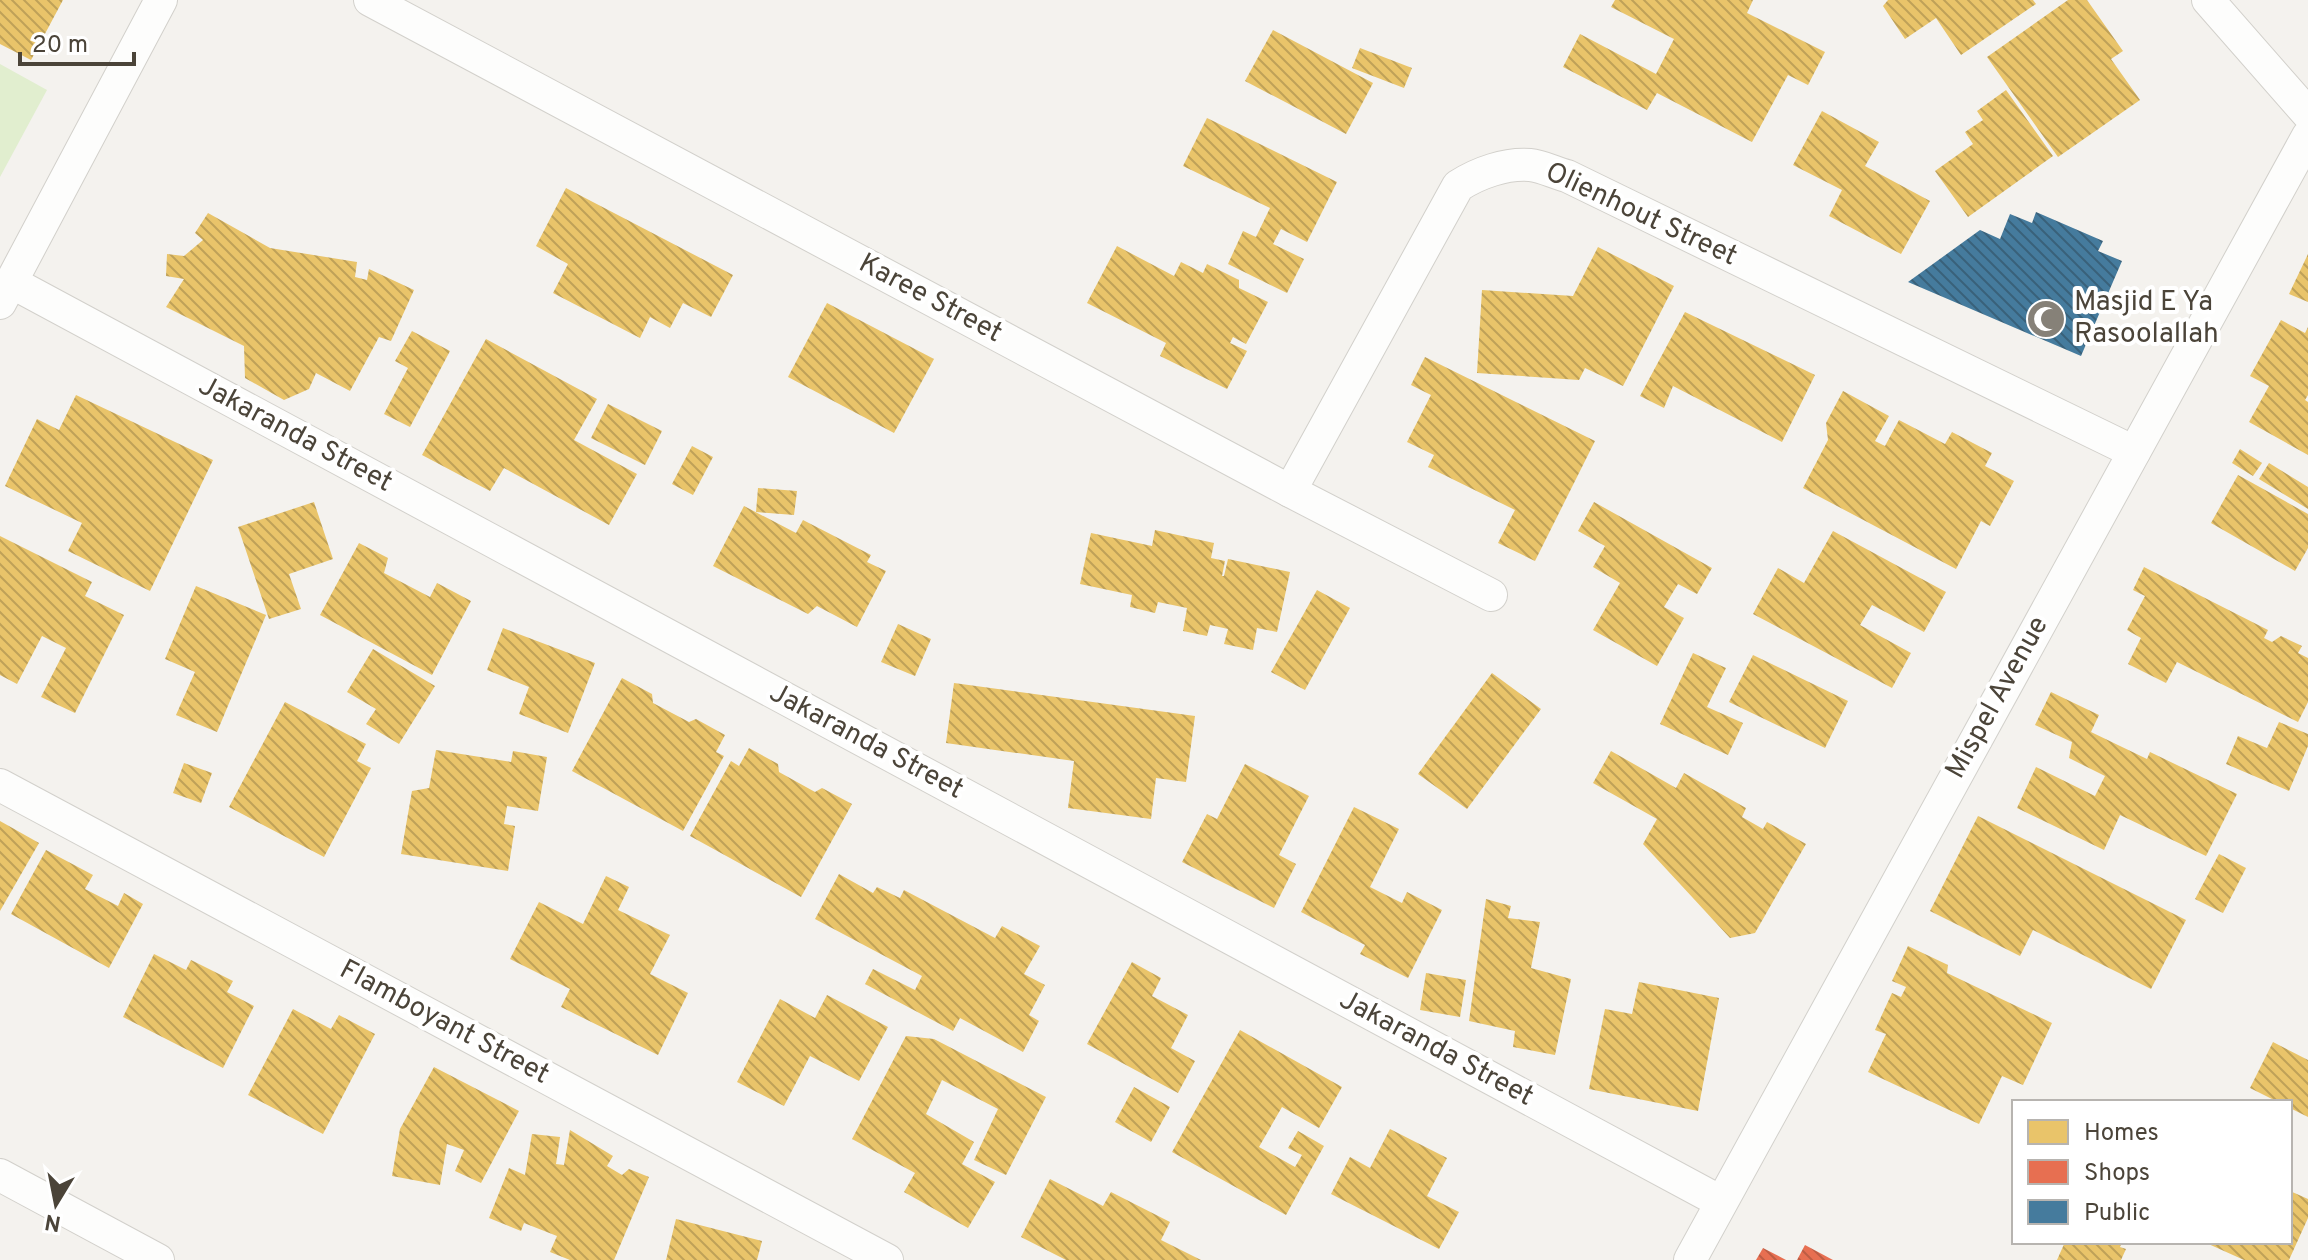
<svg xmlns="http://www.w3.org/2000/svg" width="2308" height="1260" font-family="Overpass,sans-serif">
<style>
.grass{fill:#e1eecf}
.homes{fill:url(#homes-back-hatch)}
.shops{fill:url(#shops-back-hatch)}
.public{fill:url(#public-back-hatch)}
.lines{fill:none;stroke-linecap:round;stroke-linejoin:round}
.street-casing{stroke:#d2d0cb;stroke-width:34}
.street{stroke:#fdfdfc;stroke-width:32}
.labels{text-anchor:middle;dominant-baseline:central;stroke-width:8;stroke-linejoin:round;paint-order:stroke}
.street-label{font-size:28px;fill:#4b4439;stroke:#fff}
.poi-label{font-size:28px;fill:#4b4439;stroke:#fff;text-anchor:start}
</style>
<defs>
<pattern id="homes-back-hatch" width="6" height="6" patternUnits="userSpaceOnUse" patternTransform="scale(2)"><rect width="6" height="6" fill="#e9c46a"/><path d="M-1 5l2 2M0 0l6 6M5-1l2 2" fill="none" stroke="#bfa158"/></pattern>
<pattern id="shops-back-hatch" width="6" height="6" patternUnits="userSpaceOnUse" patternTransform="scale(2)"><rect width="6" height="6" fill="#e76f51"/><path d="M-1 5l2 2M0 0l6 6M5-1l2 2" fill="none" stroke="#bd5d44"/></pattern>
<pattern id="public-back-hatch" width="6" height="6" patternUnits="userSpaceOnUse" patternTransform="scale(2)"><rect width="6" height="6" fill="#457b9d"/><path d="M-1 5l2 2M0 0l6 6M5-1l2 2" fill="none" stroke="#39617a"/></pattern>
</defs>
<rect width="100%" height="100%" fill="#f4f2ee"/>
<polygon class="grass" points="0,64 47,90 0,177"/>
<g class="homes">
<polygon points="0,0 63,0 31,60 0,44"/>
<polygon points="1615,0 1753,0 1747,13 1825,52 1808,85 1788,75 1752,142 1657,93 1647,110 1563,67 1580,34 1656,74 1674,39 1611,7"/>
<polygon points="1888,0 2033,0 2036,4 1961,55 1936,18 1905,39 1883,6"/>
<polygon points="2068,0 2087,0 2123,51 2111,59 2140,100 2058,157 1987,57"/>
<polygon points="1273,30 1373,83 1346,134 1245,81"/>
<polygon points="1360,48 1412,68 1404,88 1352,68"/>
<polygon points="2006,90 2053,156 1968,217 1935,171 1973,144 1965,132 1983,120 1977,111"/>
<polygon points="1822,111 1879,142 1865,166 1930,201 1901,254 1829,216 1842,190 1793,165"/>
<polygon points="1207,118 1337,182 1307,242 1281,229 1273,244 1304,259 1287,293 1228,264 1243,231 1256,237 1270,208 1183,166"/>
<polygon points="566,188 733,275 711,317 683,303 670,328 650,317 640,338 553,293 568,264 536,246"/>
<polygon points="208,213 270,248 357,262 355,277 367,280 369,269 414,290 391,341 379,337 350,391 316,373 309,389 284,400 245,378 244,346 166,307 184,279 166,276 167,254 184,256 203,240 195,233"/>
<polygon points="1117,246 1174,276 1181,262 1203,273 1207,264 1239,280 1239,288 1268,302 1246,344 1233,337 1230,343 1247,351 1227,389 1160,356 1166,343 1087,303"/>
<polygon points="1598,247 1674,286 1623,386 1585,368 1579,380 1477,373 1482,290 1573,296"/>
<polygon points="2308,254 2308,302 2289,294"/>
<polygon points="827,303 934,359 894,433 788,377"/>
<polygon points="1685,312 1815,375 1782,442 1673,386 1664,408 1640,396"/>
<polygon points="2281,320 2305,333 2308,327 2308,395 2305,400 2308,402 2308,455 2249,422 2269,386 2250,376"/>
<polygon points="412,331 450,351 410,427 384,414 408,368 395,361"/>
<polygon points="486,339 597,399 574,440 637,474 609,525 504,468 490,491 422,455"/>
<polygon points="1425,357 1595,441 1535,561 1498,543 1515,510 1428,467 1434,455 1407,442 1431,395 1411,385"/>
<polygon points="1843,391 1889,416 1875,441 1885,446 1899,420 1945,444 1952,432 1992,453 1985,466 2014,481 1990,526 1981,521 1956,569 1803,488 1828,440 1826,423"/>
<polygon points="76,395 213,460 150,591 68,551 82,523 5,486 37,419 59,430"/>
<polygon points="608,404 662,431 645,465 591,438"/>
<polygon points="692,446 713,457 693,495 672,484"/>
<polygon points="2240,449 2262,463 2253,476 2232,463"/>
<polygon points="2269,463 2308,487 2308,509 2259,479"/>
<polygon points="2238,475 2308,514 2308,548 2295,571 2211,523"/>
<polygon points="758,488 797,491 794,515 756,512"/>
<polygon points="314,502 333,559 289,574 301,609 269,619 238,527"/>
<polygon points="1594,502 1712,568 1697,594 1678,584 1664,607 1684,618 1657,666 1593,630 1620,583 1593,567 1605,546 1578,531"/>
<polygon points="744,506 796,533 803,520 871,555 867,562 886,571 857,627 817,606 808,614 713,566"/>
<polygon points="1155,530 1214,543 1211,558 1225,561 1222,576 1224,576 1228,559 1290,572 1277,632 1257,628 1253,650 1224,644 1228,629 1210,625 1207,636 1183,631 1187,608 1158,602 1155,613 1130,607 1132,595 1080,584 1091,533 1152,546"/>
<polygon points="1833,531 1946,592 1924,632 1872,605 1860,625 1911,653 1892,688 1753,614 1778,568 1804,583"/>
<polygon points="0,536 92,582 85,596 124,615 75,713 41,697 66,648 42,636 17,684 0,675"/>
<polygon points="359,543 388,558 384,573 430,597 437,583 471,601 432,675 320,615"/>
<polygon points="2144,567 2268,630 2264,638 2272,642 2281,636 2302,646 2298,653 2308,658 2308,702 2298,722 2177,662 2166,683 2128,664 2141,638 2127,630 2145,596 2133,590"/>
<polygon points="196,586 266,615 217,732 176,715 195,672 165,659"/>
<polygon points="1317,590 1350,608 1305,690 1271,672"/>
<polygon points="898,624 931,639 915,676 881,662"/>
<polygon points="503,628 595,663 568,733 519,714 529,687 487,670"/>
<polygon points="373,649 435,686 399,744 366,724 376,709 347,692"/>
<polygon points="1693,653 1726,668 1707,707 1743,723 1728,755 1660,724"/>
<polygon points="1753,655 1848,701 1825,748 1729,702"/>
<polygon points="1492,673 1541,709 1467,809 1418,774"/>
<polygon points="622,678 652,694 653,703 689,722 696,719 725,735 716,752 724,756 683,831 572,771"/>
<polygon points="954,683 1195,716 1186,782 1156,778 1151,819 1068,808 1074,761 946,743"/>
<polygon points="2051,692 2099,715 2091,732 2147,759 2150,752 2237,794 2206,856 2120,815 2104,850 2017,808 2036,767 2095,796 2105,776 2069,758 2072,742 2035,725"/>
<polygon points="285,702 366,744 357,761 371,768 324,857 229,807"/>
<polygon points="2279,722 2308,734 2308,746 2289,791 2226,764 2238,736 2267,748"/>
<polygon points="749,748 778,764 779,772 815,792 822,788 852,804 801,897 690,836 731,761 739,766"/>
<polygon points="436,750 511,762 513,751 547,757 538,811 507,806 504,824 515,826 508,871 401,854 412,791 429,788"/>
<polygon points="1611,751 1676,788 1684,773 1746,808 1742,817 1763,829 1767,822 1806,844 1755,933 1730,938 1643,844 1657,819 1593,783"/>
<polygon points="184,763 212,773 201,803 173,793"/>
<polygon points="1245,764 1309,796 1279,855 1296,864 1274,908 1182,862 1207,814 1217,819"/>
<polygon points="1354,807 1399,829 1370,887 1402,903 1407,892 1442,910 1408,978 1360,954 1365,945 1301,912"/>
<polygon points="1978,816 2186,920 2151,989 2033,930 2020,956 1930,911"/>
<polygon points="0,821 39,843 0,911"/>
<polygon points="46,850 93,875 85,889 118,906 124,893 143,904 109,968 11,914"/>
<polygon points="2219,854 2246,868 2223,913 2195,899"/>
<polygon points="839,874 873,893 877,887 900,898 904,890 995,938 1002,926 1040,946 1024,974 1045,985 1029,1015 1039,1021 1023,1052 960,1018 953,1031 865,984 873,969 915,990 922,976 815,919"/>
<polygon points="606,876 629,887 618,910 670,935 650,974 688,993 658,1055 561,1007 570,989 510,959 539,902 583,924"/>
<polygon points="1486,899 1511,906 1508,918 1540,922 1531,968 1571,979 1555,1055 1513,1047 1515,1031 1469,1021"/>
<polygon points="1908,946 1948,965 1947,973 2052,1023 2023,1085 2002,1076 1979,1124 1868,1072 1886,1034 1875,1030 1892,993 1901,997 1906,987 1892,981"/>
<polygon points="154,954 186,970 191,960 233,981 227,992 254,1006 223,1068 123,1017"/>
<polygon points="1132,962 1161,978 1152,996 1188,1015 1171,1048 1195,1061 1178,1093 1087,1044"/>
<polygon points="1426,973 1466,980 1460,1017 1420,1010"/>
<polygon points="1639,982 1719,998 1698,1111 1589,1089 1605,1009 1632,1014"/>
<polygon points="827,995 888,1027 859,1081 810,1056 784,1106 737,1082 780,999 815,1018"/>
<polygon points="293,1009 331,1029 339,1015 375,1034 323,1134 248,1095"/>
<polygon points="1240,1030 1342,1087 1319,1128 1282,1107 1259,1147 1295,1167 1302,1155 1288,1148 1298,1131 1324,1146 1286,1215 1172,1152"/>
<polygon points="906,1036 934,1039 1046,1097 1006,1175 974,1160 998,1109 942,1080 926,1114 974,1142 962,1164 995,1182 968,1228 904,1192 915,1173 852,1139"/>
<polygon points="2273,1042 2308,1060 2308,1117 2290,1108 2290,1102 2278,1102 2250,1088"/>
<polygon points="434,1067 519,1111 481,1183 455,1171 464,1150 447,1144 440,1185 392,1176 400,1129"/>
<polygon points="1134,1087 1170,1107 1151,1142 1115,1122"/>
<polygon points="1390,1129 1447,1158 1427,1196 1459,1212 1439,1249 1331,1194 1350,1157 1370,1168"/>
<polygon points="570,1130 613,1156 607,1166 622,1175 629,1169 649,1177 614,1260 570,1260 550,1252 557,1236 524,1223 521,1231 489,1218 509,1168 525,1175 532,1134 560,1137 556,1164 564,1165"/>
<polygon points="1050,1179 1103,1206 1111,1192 1170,1222 1161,1240 1201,1260 1066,1260 1021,1237"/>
<polygon points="2290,1191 2308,1199 2308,1218 2289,1260 2244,1260 2204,1242 2290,1242"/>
<polygon points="676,1219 762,1241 757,1260 666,1260"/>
<polygon points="2065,1242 2122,1242 2120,1247 2126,1249 2121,1260 2057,1260"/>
</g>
<g class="shops">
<polygon points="1805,1245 1833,1260 1797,1260"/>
<polygon points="1763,1248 1786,1260 1756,1260"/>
</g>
<polygon class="public" points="2036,212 2103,241 2098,251 2122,261 2081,356 1908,282 1980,230 2000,239 2010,214 2032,223"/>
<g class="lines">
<g class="street-casing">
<g id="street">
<polyline points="370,0 1290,491 1491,595"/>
<polyline points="2208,0 2308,114"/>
<polyline points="11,282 1721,1202"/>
<polyline points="0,303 161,0"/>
<path d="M1290,491L1458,186C1478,173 1506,163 1530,165C1542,166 1555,173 1567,176L2134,452"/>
<polyline points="0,785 887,1260"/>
<polyline points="0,1175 158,1260"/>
<polyline points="1690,1260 2308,136"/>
</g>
</g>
<use href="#street" class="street"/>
</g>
<defs>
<g id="mosque-disc" transform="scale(2)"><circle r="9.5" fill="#868178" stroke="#fff"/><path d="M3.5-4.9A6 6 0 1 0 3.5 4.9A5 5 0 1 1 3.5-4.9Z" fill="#fff"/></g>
</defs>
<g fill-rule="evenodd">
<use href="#mosque-disc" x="2046" y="319"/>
</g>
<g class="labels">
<g class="street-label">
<text transform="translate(1641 215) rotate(25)">Olienhout Street</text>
<text transform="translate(930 299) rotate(28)">Karee Street</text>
<text transform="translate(295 435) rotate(28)">Jakaranda Street</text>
<text transform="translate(1998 698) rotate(-61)">Mispel Avenue</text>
<text transform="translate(866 742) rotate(28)">Jakaranda Street</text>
<text transform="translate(444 1023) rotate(28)">Flamboyant Street</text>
<text transform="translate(1436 1049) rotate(28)">Jakaranda Street</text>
</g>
<g class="poi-label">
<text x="2074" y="303">Masjid E Ya<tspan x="2074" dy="32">Rasoolallah</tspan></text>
</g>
</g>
<rect x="2012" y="1100" width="280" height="144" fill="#ffffff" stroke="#b7b4b0" stroke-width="2"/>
<rect x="2028" y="1120" width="40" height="24" fill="#e9c46a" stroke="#b7b4b0" stroke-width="2"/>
<text x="2084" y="1140" font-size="24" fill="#4b4439">Homes</text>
<rect x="2028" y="1160" width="40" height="24" fill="#e76f51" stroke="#b7b4b0" stroke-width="2"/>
<text x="2084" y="1180" font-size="24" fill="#4b4439">Shops</text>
<rect x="2028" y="1200" width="40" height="24" fill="#457b9d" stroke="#b7b4b0" stroke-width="2"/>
<text x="2084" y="1220" font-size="24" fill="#4b4439">Public</text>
<g transform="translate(56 1204) rotate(190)" stroke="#ffffff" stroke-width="6" paint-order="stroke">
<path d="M0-6L14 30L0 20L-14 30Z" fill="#4b4439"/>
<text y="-12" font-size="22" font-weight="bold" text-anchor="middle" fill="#4b4439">N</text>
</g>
<path d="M20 52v12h114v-12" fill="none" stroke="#4b4439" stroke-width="4"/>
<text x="32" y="52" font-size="24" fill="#4b4439" stroke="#ffffff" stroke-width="6" paint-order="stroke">20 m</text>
</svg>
